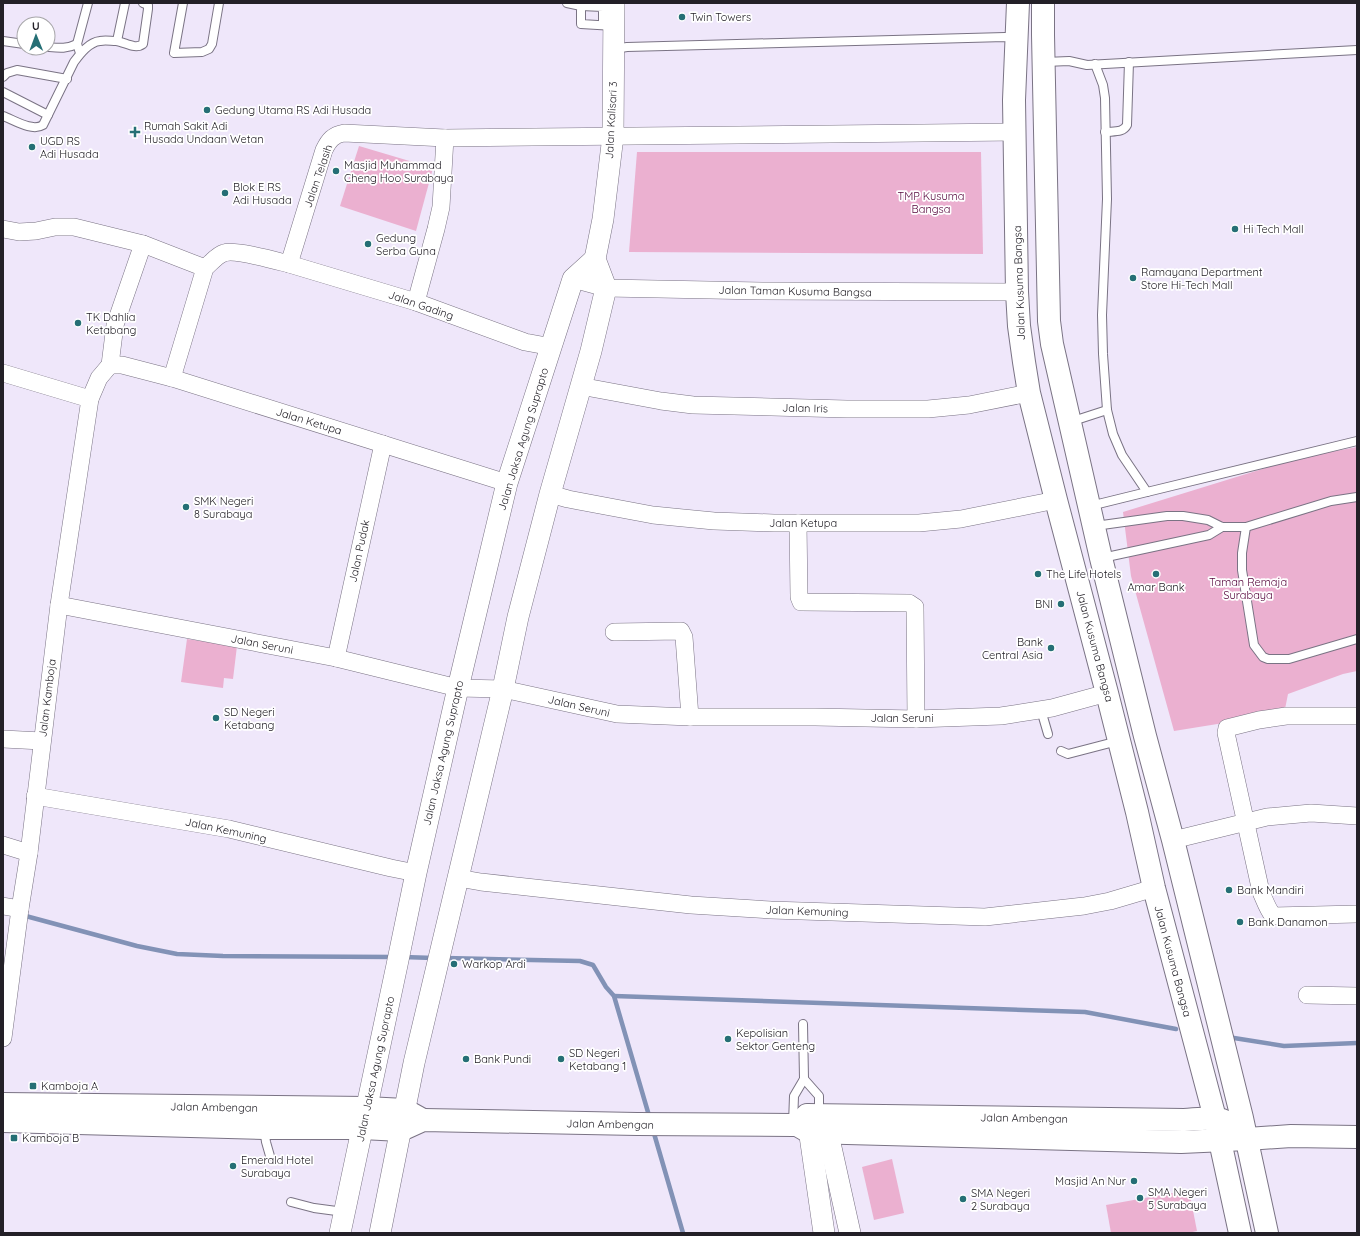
<svg xmlns="http://www.w3.org/2000/svg" width="1360" height="1236" font-family="Quicksand,sans-serif">
<style>
.green{fill:#ebb0d0}
.lines{fill:none;stroke-linecap:round;stroke-linejoin:round}
.stream{stroke:#8292b6;stroke-width:4.5}
.service-casing{stroke:#7a7384;stroke-width:10}
.minor-casing{stroke:#7a7384;stroke-width:18}
.tertiary-casing{stroke:#7a7384;stroke-width:22}
.secondary-casing{stroke:#7a7384;stroke-width:24}
.trunk-casing{stroke:#7a7384;stroke-width:24}
.service{stroke:#fff;stroke-width:8}
.minor{stroke:#fff;stroke-width:17}
.tertiary{stroke:#fff;stroke-width:21}
.secondary{stroke:#fff;stroke-width:22}
.trunk{stroke:#fff;stroke-width:22}
.poi-dot{fill:#256f75;stroke:#fff;stroke-width:1.5}
.labels{text-anchor:middle;dominant-baseline:central;stroke-width:3.5;stroke-linejoin:round;paint-order:stroke}
.poi-label{font-size:11px;fill:#232027;stroke:#fff;text-anchor:start}
.street-label{font-size:11px;fill:#232027;stroke:#fff}
.park-label{font-size:11px;fill:#54033a;stroke:#fff}
</style>
<rect width="100%" height="100%" fill="#efe7fa"/>
<g class="green">
<polygon points="359,146 433,168 416,231 340,206"/>
<polygon points="637,152 981,152 983,254 629,252"/>
<polygon points="1357,447 1357,671 1343,674 1288,694 1285,709 1236,721 1174,731 1131,576 1123,512 1298,458"/>
<polygon points="187,639 237,646 233,679 224,678 223,688 181,682"/>
<polygon points="892,1159 904,1213 874,1220 862,1167"/>
<polygon points="1189,1190 1197,1231 1188,1233 1111,1233 1106,1205"/>
</g>
<g class="lines">
<g class="stream">
<polyline points="22,915 137,946 177,954 223,956 394,957"/>
<polyline points="403,957 434,958"/>
<polyline points="445,958 580,961 593,965 606,987 614,996 650,1119"/>
<polyline points="614,996 1085,1012 1176,1029"/>
<polyline points="1234,1038 1284,1046 1357,1043"/>
<polyline points="653,1130 683,1233"/>
</g>
<g class="service-casing">
<g id="service">
<polyline points="183,3 174,53 202,52 209,49 212,44 219,3"/>
<polyline points="567,3 581,6 581,24 614,26"/>
<polyline points="581,6 603,7 603,25"/>
<polyline points="3,41 24,44"/>
<polyline points="117,41 125,3"/>
<path d="M48,47C59,48 67,49 77,44"/>
<polyline points="614,49 627,47 1005,37 1016,38"/>
<polyline points="80,53 77,44 88,3"/>
<polyline points="1045,62 1069,61 1087,65 1357,50"/>
<polyline points="1095,64 1103,85 1105,98 1107,199 1102,315 1103,354 1107,410 1113,434 1122,455 1147,492 1357,441"/>
<polyline points="3,77 7,73 17,70 67,79"/>
<polyline points="3,92 48,115"/>
<path d="M3,116C14,120 32,132 43,125L74,62C80,54 89,42 100,41C105,40 111,41 116,41C125,42 135,50 143,44L148,9V5L143,3"/>
<path d="M1105,132C1114,131 1123,133 1127,125L1129,62"/>
<polyline points="1070,422 1107,410"/>
<polyline points="1090,506 1147,492"/>
<polyline points="1095,526 1167,516 1183,516 1208,520 1222,527 1246,527 1331,501 1357,497"/>
<polyline points="1246,527 1242,553 1242,570 1254,645 1263,657 1268,659 1289,659 1357,639"/>
<polyline points="1102,558 1209,535 1222,527"/>
<polyline points="1041,710 1048,734"/>
<polyline points="1061,751 1068,754 1118,741"/>
<polyline points="804,1079 819,1096 819,1114"/>
<polyline points="793,1124 794,1096 804,1079 803,1024"/>
<polyline points="264,1128 266,1142 270,1156"/>
<polyline points="291,1202 314,1208 344,1212"/>
</g>
</g>
<g class="minor-casing">
<g id="minor">
<polyline points="3,229 19,232 36,231 55,227 74,227 143,244 205,268"/>
<polyline points="289,264 416,302 525,342 552,347"/>
<polyline points="573,279 606,288 762,291 1017,292"/>
<polyline points="416,302 436,229 441,207 445,138"/>
<polyline points="110,365 122,365 172,378 507,483"/>
<polyline points="110,365 115,325 143,244"/>
<polyline points="3,373 90,399"/>
<path d="M172,378L205,268C211,263 217,255 224,253C234,249 277,261 289,264L324,150C329,140 333,135 344,133L445,138L1015,132"/>
<polyline points="580,386 661,401 693,405 847,409 928,409 969,405 1029,393"/>
<polyline points="550,494 568,499 653,515 714,521 774,523 919,523 961,519 1056,500"/>
<polyline points="798,523 799,597 801,602 909,603 915,607 916,719"/>
<polyline points="59,605 336,658 458,688 503,689 617,714 690,717 815,717 916,719 1001,716 1052,708 1107,693"/>
<polyline points="614,632 681,631 684,637 690,717"/>
<polyline points="336,658 383,444"/>
<path d="M1357,716H1286L1259,720L1227,728L1226,733L1261,892C1265,901 1267,908 1273,916L1357,914"/>
<polyline points="3,739 42,741"/>
<polyline points="35,796 229,829 391,868 416,873"/>
<polyline points="1173,840 1267,817 1311,813 1357,816"/>
<polyline points="3,845 29,853"/>
<polyline points="458,878 481,882 691,905 771,910 985,917 1084,906 1110,901 1154,888"/>
<polyline points="3,906 20,909"/>
<polyline points="1307,995 1357,996"/>
<polyline points="3,1038 20,909 29,853 59,605 90,399 99,378 110,365"/>
</g>
</g>
<g class="tertiary-casing">
<g id="tertiary">
<polyline points="807,1115 824,1233"/>
<polyline points="824,1116 850,1233"/>
<polyline points="340,1233 397,965 416,873 458,688 507,483 573,279 595,259"/>
<polyline points="380,1233 414,1063 503,689 518,617 550,494 591,351 606,288 595,259 603,219 613,136 614,3"/>
</g>
</g>
<g class="secondary-casing">
<g id="secondary">
<polyline points="3,1104 366,1108 405,1110 423,1120"/>
<polyline points="3,1121 264,1128 362,1128 401,1130 423,1120 637,1124 793,1125 797,1125 809,1132 1181,1142 1247,1139 1291,1136 1357,1137"/>
<path d="M797,1125L807,1115L1184,1120C1215,1118 1226,1114 1247,1139"/>
</g>
</g>
<g class="trunk-casing">
<g id="trunk">
<polyline points="1018,3 1014,100 1017,292 1019,326 1024,362 1029,393 1056,500 1107,693 1137,812 1154,888 1215,1118 1240,1233"/>
<polyline points="1043,3 1043,35 1049,321 1052,344 1101,558 1145,736 1173,840 1242,1118 1267,1233"/>
</g>
</g>
<use href="#service" class="service"/>
<use href="#minor" class="minor"/>
<use href="#tertiary" class="tertiary"/>
<use href="#secondary" class="secondary"/>
<use href="#trunk" class="trunk"/>
</g>
<g class="poi-dot">
<circle cx="682" cy="17" r="4"/>
<circle cx="207" cy="110" r="4"/>
<path d="M133 126h4v4h4v4h-4v4h-4v-4h-4v-4h4z"/>
<circle cx="32" cy="147" r="4"/>
<circle cx="336" cy="171" r="4"/>
<circle cx="225" cy="193" r="4"/>
<circle cx="1235" cy="229" r="4"/>
<circle cx="368" cy="244" r="4"/>
<circle cx="1133" cy="278" r="4"/>
<circle cx="78" cy="323" r="4"/>
<circle cx="186" cy="507" r="4"/>
<circle cx="1038" cy="574" r="4"/>
<circle cx="1156" cy="574" r="4"/>
<circle cx="1061" cy="604" r="4"/>
<circle cx="1051" cy="648" r="4"/>
<circle cx="216" cy="718" r="4"/>
<circle cx="1229" cy="890" r="4"/>
<circle cx="1240" cy="922" r="4"/>
<circle cx="454" cy="964" r="4"/>
<circle cx="728" cy="1039" r="4"/>
<circle cx="466" cy="1059" r="4"/>
<circle cx="561" cy="1059" r="4"/>
<rect x="29" y="1082" width="8" height="8" rx="2"/>
<rect x="10" y="1134" width="8" height="8" rx="2"/>
<circle cx="233" cy="1166" r="4"/>
<circle cx="1134" cy="1181" r="4"/>
<circle cx="1140" cy="1198" r="4"/>
<circle cx="963" cy="1199" r="4"/>
</g>
<g class="labels">
<g class="poi-label">
<text x="690" y="17">Twin Towers</text>
<text x="215" y="110">Gedung Utama RS Adi Husada</text>
<text x="144" y="126">Rumah Sakit Adi<tspan x="144" dy="13">Husada Undaan Wetan</tspan></text>
<text x="40" y="141">UGD RS<tspan x="40" dy="13">Adi Husada</tspan></text>
<text x="344" y="165">Masjid Muhammad<tspan x="344" dy="13">Cheng Hoo Surabaya</tspan></text>
<text x="233" y="187">Blok E RS<tspan x="233" dy="13">Adi Husada</tspan></text>
<text x="1243" y="229">Hi Tech Mall</text>
<text x="376" y="238">Gedung<tspan x="376" dy="13">Serba Guna</tspan></text>
<text x="1141" y="272">Ramayana Department<tspan x="1141" dy="13">Store Hi-Tech Mall</tspan></text>
<text x="86" y="317">TK Dahlia<tspan x="86" dy="13">Ketabang</tspan></text>
<text x="194" y="501">SMK Negeri<tspan x="194" dy="13">8 Surabaya</tspan></text>
<text x="1046" y="574">The Life Hotels</text>
<text x="1156" y="587" text-anchor="middle">Amar Bank</text>
<text x="1053" y="604" text-anchor="end">BNI</text>
<text x="1043" y="642" text-anchor="end">Bank<tspan x="1043" dy="13">Central Asia</tspan></text>
<text x="224" y="712">SD Negeri<tspan x="224" dy="13">Ketabang</tspan></text>
<text x="1237" y="890">Bank Mandiri</text>
<text x="1248" y="922">Bank Danamon</text>
<text x="462" y="964">Warkop Ardi</text>
<text x="736" y="1033">Kepolisian<tspan x="736" dy="13">Sektor Genteng</tspan></text>
<text x="569" y="1053">SD Negeri<tspan x="569" dy="13">Ketabang 1</tspan></text>
<text x="474" y="1059">Bank Pundi</text>
<text x="41" y="1086">Kamboja A</text>
<text x="22" y="1138">Kamboja B</text>
<text x="241" y="1160">Emerald Hotel<tspan x="241" dy="13">Surabaya</tspan></text>
<text x="1126" y="1181" text-anchor="end">Masjid An Nur</text>
<text x="1148" y="1192">SMA Negeri<tspan x="1148" dy="13">5 Surabaya</tspan></text>
<text x="971" y="1193">SMA Negeri<tspan x="971" dy="13">2 Surabaya</tspan></text>
</g>
<g class="street-label">
<text transform="translate(611 120) rotate(-87)">Jalan Kalisari 3</text>
<text transform="translate(318 176) rotate(-71)">Jalan Telasih</text>
<text transform="translate(1019 283) rotate(-92)">Jalan Kusuma Bangsa</text>
<text transform="translate(795 291) rotate(1)">Jalan Taman Kusuma Bangsa</text>
<text transform="translate(421 305) rotate(19)">Jalan Gading</text>
<text transform="translate(805 408) rotate(1)">Jalan Iris</text>
<text transform="translate(309 421) rotate(17)">Jalan Ketupa</text>
<text transform="translate(523 439) rotate(-73)">Jalan Jaksa Agung Suprapto</text>
<text x="803" y="523">Jalan Ketupa</text>
<text transform="translate(359 551) rotate(-78)">Jalan Pudak</text>
<text transform="translate(262 644) rotate(11)">Jalan Seruni</text>
<text transform="translate(1095 646) rotate(75)">Jalan Kusuma Bangsa</text>
<text transform="translate(47 698) rotate(-83)">Jalan Kamboja</text>
<text transform="translate(579 706) rotate(13)">Jalan Seruni</text>
<text x="902" y="718">Jalan Seruni</text>
<text transform="translate(443 753) rotate(-77)">Jalan Jaksa Agung Suprapto</text>
<text transform="translate(226 830) rotate(12)">Jalan Kemuning</text>
<text transform="translate(807 911) rotate(2)">Jalan Kemuning</text>
<text transform="translate(1173 961) rotate(75)">Jalan Kusuma Bangsa</text>
<text transform="translate(375 1069) rotate(-78)">Jalan Jaksa Agung Suprapto</text>
<text transform="translate(214 1107) rotate(1)">Jalan Ambengan</text>
<text transform="translate(1024 1118) rotate(1)">Jalan Ambengan</text>
<text transform="translate(610 1124) rotate(1)">Jalan Ambengan</text>
</g>
<g class="park-label">
<text x="931" y="196">TMP Kusuma<tspan x="931" dy="13">Bangsa</tspan></text>
<text x="1248" y="582">Taman Remaja<tspan x="1248" dy="13">Surabaya</tspan></text>
</g>
</g>
<rect width="1360" height="1236" fill="none" stroke="#232027" stroke-width="8"/>
<g transform="translate(36 36) rotate(359)"><circle r="19" fill="#ffffff" stroke="#a7a6a9"/>
<path d="M0-3L7 15L0 10L-7 15Z" fill="#256f75"/>
<text y="-6" font-size="11" font-weight="bold" text-anchor="middle" fill="#232027">U</text>
</g>
</svg>
